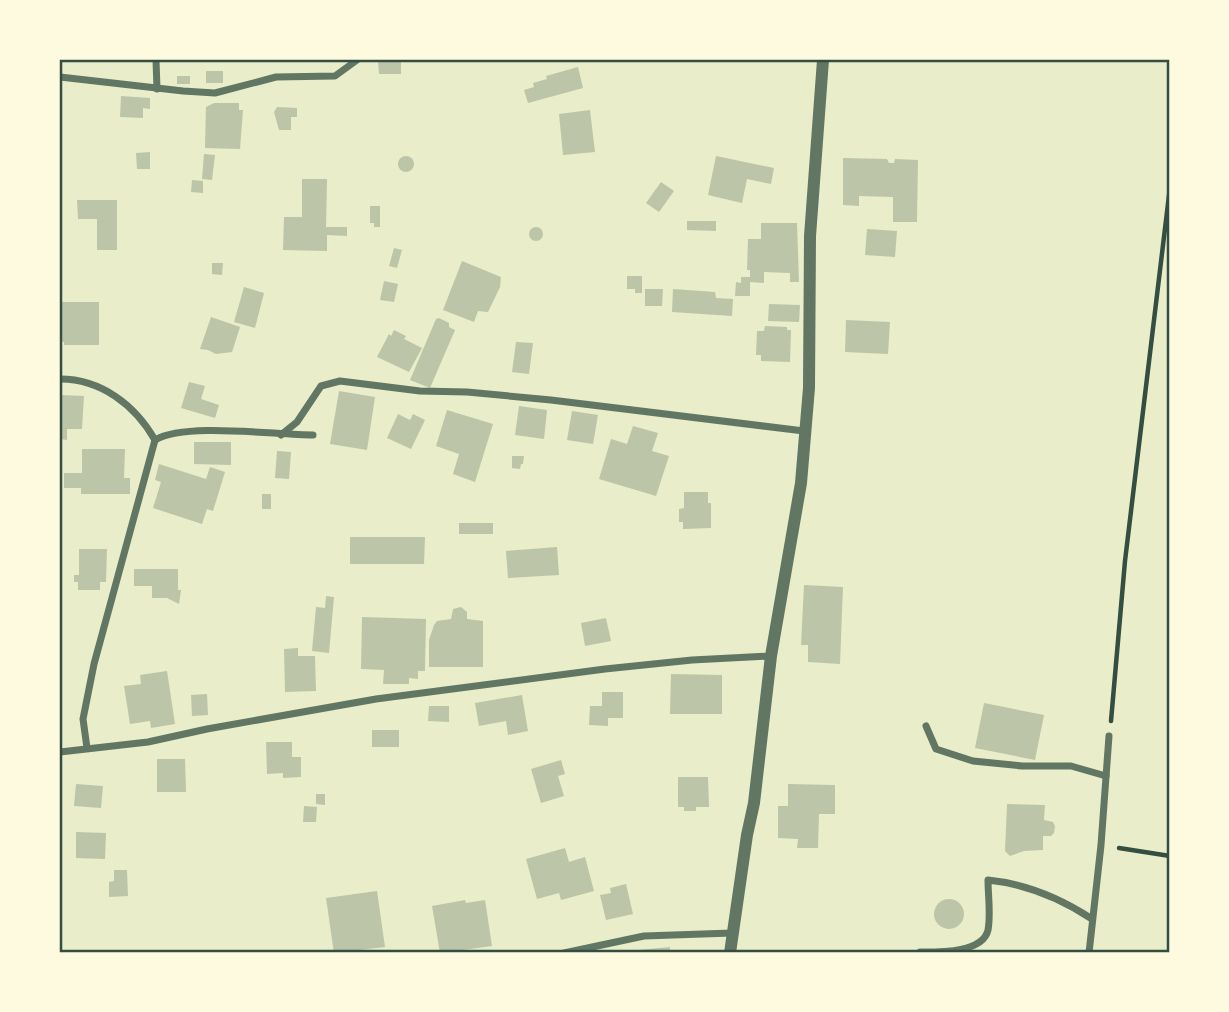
<svg xmlns="http://www.w3.org/2000/svg" width="1229" height="1012" font-family="'PT Sans',sans-serif">
<style>
.building{fill:#bcc5a7}
.lines{fill:none;stroke-linecap:round;stroke-linejoin:round}
.path{stroke:#344e41;stroke-width:4.5}
.minor{stroke:#617663;stroke-width:7}
.tertiary{stroke:#617663;stroke-width:12}
.neatline{fill:none;stroke:#344e41;stroke-width:2.5}
</style>
<rect width="100%" height="100%" fill="#e9edc9"/>
<g class="building">
<polygon points="378,60 401,60 401,74 379,74"/>
<polygon points="578,67 583,88 528,103 524,90 534,87 533,83 547,79 546,76"/>
<rect x="206" y="71" width="17" height="12"/>
<rect x="177" y="76" width="13" height="8"/>
<polygon points="121,96 150,98 150,109 143,108 143,118 120,117"/>
<polygon points="214,103 239,103 239,110 243,110 240,149 205,148 206,107"/>
<polygon points="277,107 297,108 297,117 291,117 291,130 279,130 274,112"/>
<polygon points="590,110 595,152 563,155 559,114"/>
<polygon points="150,152 150,169 137,169 136,153"/>
<polygon points="204,154 215,155 212,180 202,179"/>
<circle cx="406" cy="164" r="8"/>
<polygon points="716,156 774,168 771,184 747,179 742,203 708,195"/>
<polygon points="843,158 887,159 889,163 894,163 895,159 918,160 917,222 893,222 893,197 859,196 859,206 843,205"/>
<polygon points="302,179 327,179 326,227 347,227 347,236 327,235 327,251 283,250 284,217 302,217"/>
<polygon points="192,180 203,181 203,193 191,192"/>
<polygon points="661,182 674,191 659,212 646,203"/>
<polygon points="77,200 117,200 117,250 97,250 97,219 78,219"/>
<polygon points="370,206 380,206 380,227 374,227 374,223 370,223"/>
<polygon points="687,221 716,221 716,231 687,230"/>
<polygon points="761,223 797,223 799,282 790,282 790,273 764,272 764,283 750,282 750,296 735,296 736,282 741,283 741,277 750,277 750,270 747,270 748,239 761,239"/>
<circle cx="536" cy="234" r="7"/>
<polygon points="867,229 897,231 895,257 865,255"/>
<polygon points="394,248 402,250 397,268 389,266"/>
<polygon points="462,261 501,277 500,287 488,312 478,311 474,322 443,310"/>
<polygon points="212,263 223,263 222,275 212,274"/>
<polygon points="627,276 642,276 642,293 635,293 635,289 627,289"/>
<polygon points="384,281 398,284 394,302 380,300"/>
<polygon points="244,287 264,293 255,328 234,322"/>
<polygon points="645,289 663,289 662,306 645,306"/>
<polygon points="673,289 715,292 716,298 733,299 732,316 672,312"/>
<polygon points="60,302 99,302 99,345 64,345 64,342 60,342"/>
<polygon points="769,304 800,305 799,322 768,321"/>
<polygon points="211,317 240,327 232,352 216,354 208,350 200,349"/>
<polygon points="439,318 449,323 449,327 455,330 430,388 410,380 436,319"/>
<polygon points="846,320 890,322 888,354 845,352"/>
<polygon points="765,326 787,327 787,330 791,330 790,362 761,361 761,355 756,355 757,331 764,331"/>
<polygon points="394,330 406,336 404,339 422,348 409,372 377,357 389,334 391,336"/>
<polygon points="516,342 533,343 529,374 512,372"/>
<polygon points="189,382 205,386 201,399 219,405 215,418 181,408"/>
<polygon points="339,391 375,397 367,450 330,444"/>
<polygon points="60,395 84,396 82,429 67,429 67,440 60,439"/>
<polygon points="519,406 547,410 544,439 515,435"/>
<polygon points="447,410 493,424 475,482 453,474 459,454 436,446"/>
<polygon points="572,411 598,415 593,444 567,440"/>
<polygon points="398,414 410,420 413,414 425,420 411,449 387,438"/>
<polygon points="633,426 658,433 652,451 669,456 656,496 599,479 611,439 627,444"/>
<polygon points="194,442 231,442 231,465 194,464"/>
<polygon points="82,449 125,449 124,478 130,478 130,494 81,494 81,488 64,488 64,473 82,473"/>
<polygon points="277,451 291,452 289,479 275,478"/>
<polygon points="512,456 524,456 523,464 521,464 520,469 512,468"/>
<polygon points="159,464 206,479 210,467 225,472 213,511 207,509 202,524 153,508 161,482 155,480"/>
<polygon points="684,492 708,492 708,503 711,503 711,528 683,529 683,522 679,522 679,509 684,508"/>
<rect x="262" y="494" width="9" height="15"/>
<rect x="459" y="523" width="34" height="11"/>
<polygon points="350,537 425,537 424,564 350,564"/>
<polygon points="557,547 559,575 508,578 506,551"/>
<polygon points="79,549 107,549 106,582 100,582 100,590 78,590 78,582 74,582 74,575 79,575"/>
<polygon points="134,569 178,569 178,590 181,590 179,604 167,598 152,598 152,586 134,586"/>
<polygon points="804,585 843,587 840,664 808,662 808,645 801,645"/>
<polygon points="326,596 334,597 329,653 312,651 316,607 325,608"/>
<polygon points="461,607 467,612 467,619 483,621 483,667 429,667 429,640 434,625 437,621 451,619 453,609"/>
<polygon points="362,617 426,619 425,671 418,671 418,679 409,678 409,684 383,684 384,670 361,669"/>
<polygon points="606,618 611,641 585,646 581,623"/>
<polygon points="298,648 298,656 315,656 316,691 285,692 284,649"/>
<polygon points="167,671 175,724 151,728 150,721 130,724 124,686 141,684 140,675"/>
<polygon points="671,674 722,675 722,714 670,714"/>
<polygon points="602,692 623,692 623,718 608,718 608,726 589,725 590,706 602,706"/>
<polygon points="207,694 208,715 192,716 191,695"/>
<polygon points="522,695 528,731 508,735 506,721 479,726 475,703"/>
<polygon points="984,703 1044,715 1035,760 975,748"/>
<polygon points="429,706 449,706 449,722 428,721"/>
<rect x="372" y="730" width="27" height="17"/>
<polygon points="266,742 292,742 292,757 301,757 301,777 283,778 283,773 267,774"/>
<polygon points="157,759 185,759 186,792 157,792"/>
<polygon points="561,760 565,774 558,776 564,796 541,803 531,769"/>
<polygon points="678,777 708,777 709,807 696,807 696,811 684,811 684,807 678,807"/>
<polygon points="76,784 103,786 101,808 74,806"/>
<polygon points="788,784 835,785 835,814 819,814 818,848 797,848 798,839 778,838 778,806 788,806"/>
<polygon points="316,794 325,794 325,805 316,804"/>
<polygon points="1007,804 1045,805 1044,820 1053,822 1055,826 1054,833 1051,836 1043,836 1043,850 1024,851 1010,856 1005,851"/>
<polygon points="304,806 317,807 316,822 303,822"/>
<polygon points="76,832 106,833 105,859 76,858"/>
<polygon points="565,848 569,862 585,857 594,891 561,900 559,893 537,899 526,859"/>
<polygon points="114,870 127,870 128,896 109,897 109,882 114,881"/>
<polygon points="626,884 633,914 606,920 600,895 611,893 610,888"/>
<polygon points="377,891 385,947 334,953 326,898"/>
<circle cx="949" cy="914" r="15"/>
<polygon points="465,900 466,903 485,900 492,946 440,953 432,906"/>
<polygon points="670,947 670,953 628,953 628,951"/>
</g>
<g class="lines">
<g class="path">
<polyline points="1111,721 1125,561 1170,187"/>
<polyline points="1119,848 1170,856"/>
</g>
<g class="minor">
<polyline points="156,60 157,89"/>
<polyline points="60,77 183,91 215,93 276,77 335,76 357,60"/>
<path d="M60,379C101,379 135,405 155,440L94,664L83,719L87,748"/>
<polyline points="281,435 297,422 321,386 340,381 420,391 467,392 551,400 804,431"/>
<path d="M155,440C186,422 274,435 313,435"/>
<polyline points="926,726 936,749 973,761 1022,766 1071,766 1106,776"/>
<polyline points="60,752 148,742 207,729 376,699 605,669 692,660 771,656"/>
<path d="M920,952C939,952 983,953 988,930C991,914 988,896 988,880C1027,884 1060,898 1092,919"/>
<polyline points="564,953 644,936 732,933"/>
<polyline points="1089,953 1101,845 1109,736"/>
</g>
<polyline class="tertiary" points="730,953 747,835 754,803 771,656 801,483 809,388 810,236 823,60"/>
</g>
<rect width="1229" height="1012" fill="none" stroke="#fefae0" stroke-width="122"/>
<rect x="61" y="61" width="1107" height="890" class="neatline"/>
</svg>
